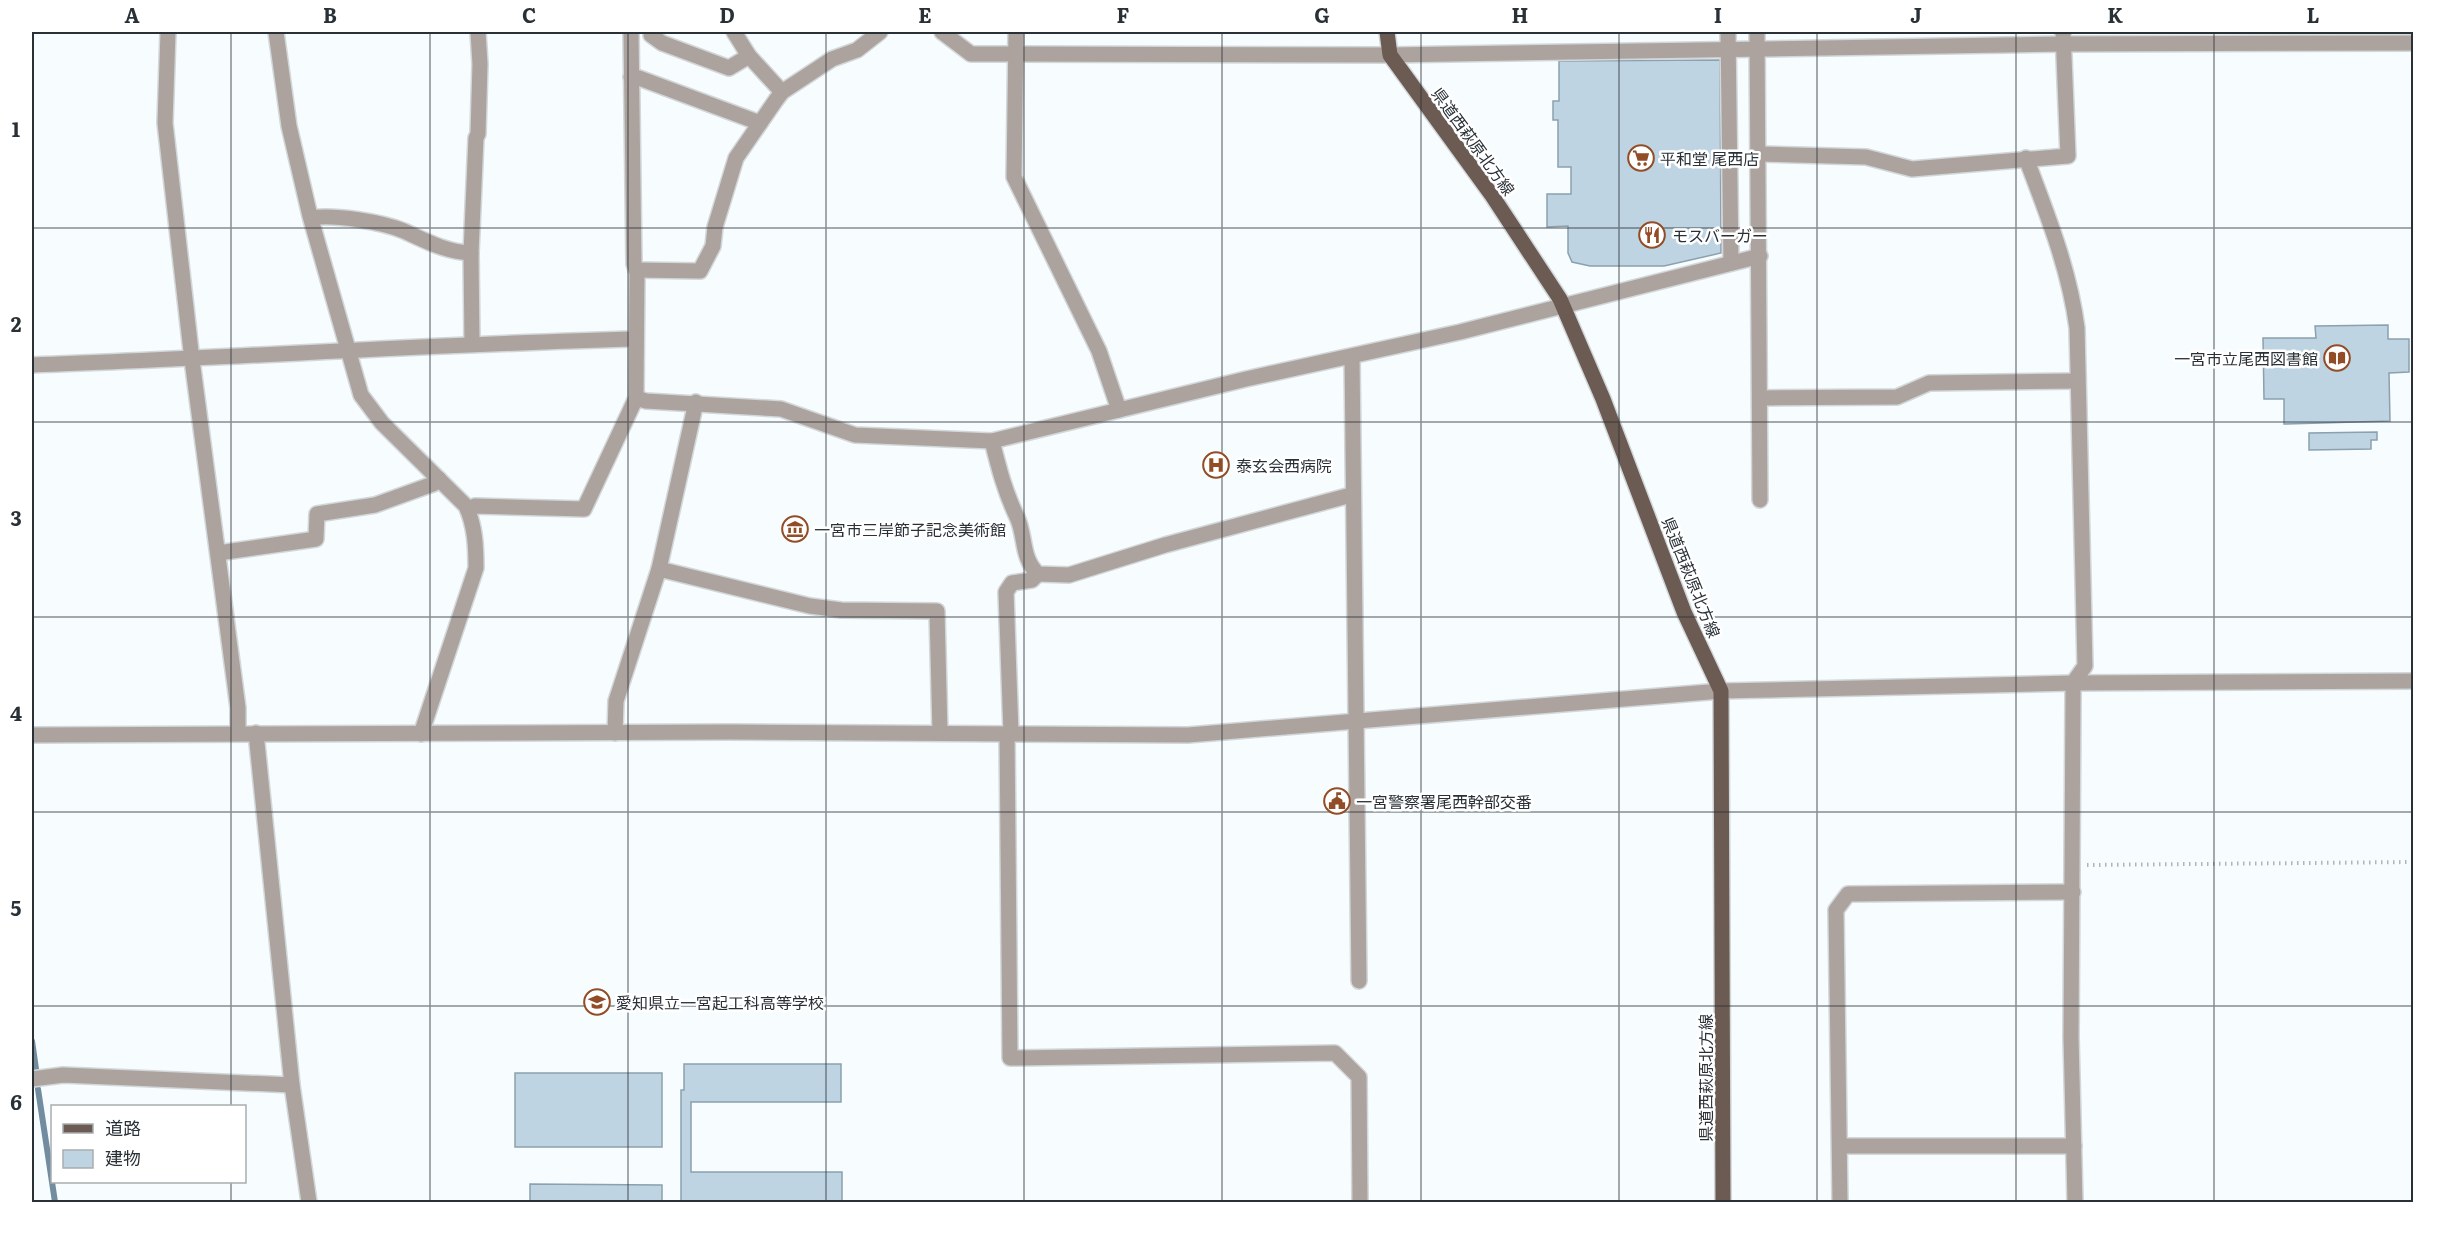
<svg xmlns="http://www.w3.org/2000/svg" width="2445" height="1234" font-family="Literata,'Noto Sans JP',serif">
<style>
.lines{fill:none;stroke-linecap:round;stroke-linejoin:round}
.stream{stroke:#728d9f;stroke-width:6}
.building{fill:#bfd4e2;stroke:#8ca0ad;stroke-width:1.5}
.minor-casing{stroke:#d2d7da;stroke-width:18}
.major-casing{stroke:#d2d7da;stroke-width:18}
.path{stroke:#afb5b9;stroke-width:4;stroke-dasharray:1.5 4.5;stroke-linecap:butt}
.minor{stroke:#ada39e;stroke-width:15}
.major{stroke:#6c5b53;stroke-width:15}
.grid{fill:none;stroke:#293137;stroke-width:1.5;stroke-opacity:0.55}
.labels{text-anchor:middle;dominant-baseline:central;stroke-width:5;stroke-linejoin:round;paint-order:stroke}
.street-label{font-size:16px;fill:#293137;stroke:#fff}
.poi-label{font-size:16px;fill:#293137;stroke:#fff;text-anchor:start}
.neatline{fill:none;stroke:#293137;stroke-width:2}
.grid-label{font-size:20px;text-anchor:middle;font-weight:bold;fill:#293137}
</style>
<rect width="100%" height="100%" fill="#f7fcfe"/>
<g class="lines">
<g class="stream">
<polyline points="32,1041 36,1069"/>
<polyline points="38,1089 55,1202"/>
</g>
</g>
<g class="building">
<polygon points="1720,60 1721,253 1664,266 1590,266 1572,262 1568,253 1568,226 1547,227 1547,194 1571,194 1571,167 1558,167 1558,120 1553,120 1553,101 1559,101 1559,61"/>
<polygon points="2388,325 2388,339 2409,339 2409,372 2389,373 2390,421 2284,424 2284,399 2264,399 2263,338 2316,338 2315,326"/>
<polygon points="2377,432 2377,440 2371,440 2371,449 2309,450 2309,433"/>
<polygon points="684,1064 841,1064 841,1102 691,1102 691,1172 842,1172 842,1202 681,1202 681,1090 684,1090"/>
<rect x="515" y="1073" width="147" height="74"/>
<polygon points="530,1184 662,1185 662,1202 530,1202"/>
</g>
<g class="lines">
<g class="minor-casing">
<g id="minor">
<polyline points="168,32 165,123 192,360 238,708 238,733"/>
<path d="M276,32L289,126L310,216L361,395L382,423L466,506C475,526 476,546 476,568L421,734"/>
<polyline points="734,32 749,56 782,92"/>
<polyline points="942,32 971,54 1390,55 2064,44 2414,43"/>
<polyline points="1016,32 1014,177 1099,351 1119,410"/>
<polyline points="1728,32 1731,263"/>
<polyline points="1757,32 1760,500"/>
<polyline points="651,35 662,43 729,68 749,56"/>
<polyline points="631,77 639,78 760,123"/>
<polyline points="1759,154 1866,157 1912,169 2068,156 2063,32"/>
<path d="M2026,158C2047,214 2069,268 2077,328L2085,666L2073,683V696L2071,1037L2075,1202"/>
<path d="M311,218C334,214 382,222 404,231C426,241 446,252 471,253"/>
<polyline points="636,270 700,271 713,246 715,227 736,158 776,100 782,92 832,59 857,50 880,32"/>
<polyline points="472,343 471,253 476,138 478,134 480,64 478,32"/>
<polyline points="1352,357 1359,981"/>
<path d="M32,365C233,358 434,344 636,339"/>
<polyline points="636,398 646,401 781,409 855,435 992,441 1246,379 1460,332 1760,256"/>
<polyline points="1760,398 1897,397 1929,383 2077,381"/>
<path d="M992,441C999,469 1005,492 1017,517C1026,537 1021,558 1038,574L1069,575L1165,545L1351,495"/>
<polyline points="468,510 475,506 584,509 636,398 637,273 634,264 631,32"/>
<polyline points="218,553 316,539 317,514 375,505 433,484 439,479"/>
<polyline points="659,569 810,606 841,610 937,611 940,733"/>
<polyline points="256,733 292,1085 309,1202"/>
<polyline points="615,733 616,701 659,569 696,402"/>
<polyline points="1007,733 1010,1058 1335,1053 1359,1077 1360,1202"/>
<polyline points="1011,733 1006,592 1012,583 1032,580 1038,574"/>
<polyline points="32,735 729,732 1188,735 1721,691 2073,683 2414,681"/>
<polyline points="32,1079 63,1075 292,1085"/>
<polyline points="1840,1146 2074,1146"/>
<polyline points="1840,1202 1836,910 1848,894 2073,892"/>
</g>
</g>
<g class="major-casing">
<polyline id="major" points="1387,32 1390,55 1491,194 1560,299 1603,399 1684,612 1721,691 1723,1202"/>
</g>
<polyline class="path" points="2087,865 2414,862"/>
<use href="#minor" class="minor"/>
<use href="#major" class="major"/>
</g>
<path class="grid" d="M231,32V1106M430,32V1202M628,32V1202M826,32V1202M1024,32V1202M1222,32V1202M1421,32V1202M1619,32V1202M1817,32V1202M2016,32V1202M2214,32V1202M32,228H2414M32,422H2414M32,617H2414M32,812H2414M32,1006H2414M231,1182V1202"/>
<defs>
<g id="supermarket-ring" transform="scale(1.35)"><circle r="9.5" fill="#fff" stroke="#924c26" stroke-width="1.5"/><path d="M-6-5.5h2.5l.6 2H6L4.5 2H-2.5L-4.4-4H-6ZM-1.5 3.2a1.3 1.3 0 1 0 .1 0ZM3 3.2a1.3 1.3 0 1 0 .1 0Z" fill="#924c26"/></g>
<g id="restaurant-ring" transform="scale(1.35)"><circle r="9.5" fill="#fff" stroke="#924c26" stroke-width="1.5"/><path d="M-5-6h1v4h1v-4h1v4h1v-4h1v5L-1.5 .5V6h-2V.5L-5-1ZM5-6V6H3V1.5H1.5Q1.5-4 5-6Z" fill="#924c26"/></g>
<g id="library-ring" transform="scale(1.35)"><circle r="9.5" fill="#fff" stroke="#924c26" stroke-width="1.5"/><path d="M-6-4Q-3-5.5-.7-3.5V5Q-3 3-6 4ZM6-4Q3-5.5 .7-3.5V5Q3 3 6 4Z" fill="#924c26"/></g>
<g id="hospital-ring" transform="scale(1.35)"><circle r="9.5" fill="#fff" stroke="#924c26" stroke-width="1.5"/><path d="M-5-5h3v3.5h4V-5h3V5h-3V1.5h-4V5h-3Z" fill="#924c26"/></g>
<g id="museum-ring" transform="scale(1.35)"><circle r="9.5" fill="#fff" stroke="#924c26" stroke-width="1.5"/><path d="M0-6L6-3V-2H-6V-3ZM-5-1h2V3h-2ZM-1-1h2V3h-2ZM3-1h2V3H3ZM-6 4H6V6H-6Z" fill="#924c26"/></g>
<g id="civic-ring" transform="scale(1.35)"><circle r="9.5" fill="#fff" stroke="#924c26" stroke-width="1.5"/><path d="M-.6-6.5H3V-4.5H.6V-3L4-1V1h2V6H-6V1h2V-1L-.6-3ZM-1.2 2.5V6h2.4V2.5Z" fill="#924c26"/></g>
<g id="school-ring" transform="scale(1.35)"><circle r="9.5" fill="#fff" stroke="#924c26" stroke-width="1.5"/><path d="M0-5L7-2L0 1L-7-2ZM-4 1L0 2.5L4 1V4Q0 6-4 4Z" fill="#924c26"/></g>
</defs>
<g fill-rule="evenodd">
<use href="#supermarket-ring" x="1641" y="158"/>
<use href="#restaurant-ring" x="1652" y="235"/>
<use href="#library-ring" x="2337" y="358"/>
<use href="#hospital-ring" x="1216" y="465"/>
<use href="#museum-ring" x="795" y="529"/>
<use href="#civic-ring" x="1337" y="801"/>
<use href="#school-ring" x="597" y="1002"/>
</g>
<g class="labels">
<g class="street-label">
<text transform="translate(1474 141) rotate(54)">県道西萩原北方線</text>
<text transform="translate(1692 577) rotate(68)">県道西萩原北方線</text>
<text transform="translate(1705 1078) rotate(-90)">県道西萩原北方線</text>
</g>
<g class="poi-label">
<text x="1660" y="158">平和堂 尾西店</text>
<text x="1672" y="235">モスバーガー</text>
<text x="2318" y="358" text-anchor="end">一宮市立尾西図書館</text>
<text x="1236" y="465">泰玄会西病院</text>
<text x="814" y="529">一宮市三岸節子記念美術館</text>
<text x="1356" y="801">一宮警察署尾西幹部交番</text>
<text x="616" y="1002">愛知県立一宮起工科高等学校</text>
</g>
</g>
<rect width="2445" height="1234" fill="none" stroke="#ffffff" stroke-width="66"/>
<rect x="51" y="1105" width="195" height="78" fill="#ffffff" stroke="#a9adaf" stroke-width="1.5"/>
<rect x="63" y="1124" width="30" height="9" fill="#6c5b53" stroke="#a9adaf" stroke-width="1.5"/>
<text x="105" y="1135" font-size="18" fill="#293137">道路</text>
<rect x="63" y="1150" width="30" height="18" fill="#bfd4e2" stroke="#a9adaf" stroke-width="1.5"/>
<text x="105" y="1165" font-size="18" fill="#293137">建物</text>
<rect x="33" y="33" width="2379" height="1168" class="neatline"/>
<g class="grid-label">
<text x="132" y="23">A</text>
<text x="330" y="23">B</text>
<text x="529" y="23">C</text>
<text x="727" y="23">D</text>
<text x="925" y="23">E</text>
<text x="1123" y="23">F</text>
<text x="1322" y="23">G</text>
<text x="1520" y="23">H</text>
<text x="1718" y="23">I</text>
<text x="1916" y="23">J</text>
<text x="2115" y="23">K</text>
<text x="2313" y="23">L</text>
<text x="16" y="137">1</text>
<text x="16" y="332">2</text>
<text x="16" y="526">3</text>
<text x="16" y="721">4</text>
<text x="16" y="916">5</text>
<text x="16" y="1110">6</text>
</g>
</svg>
